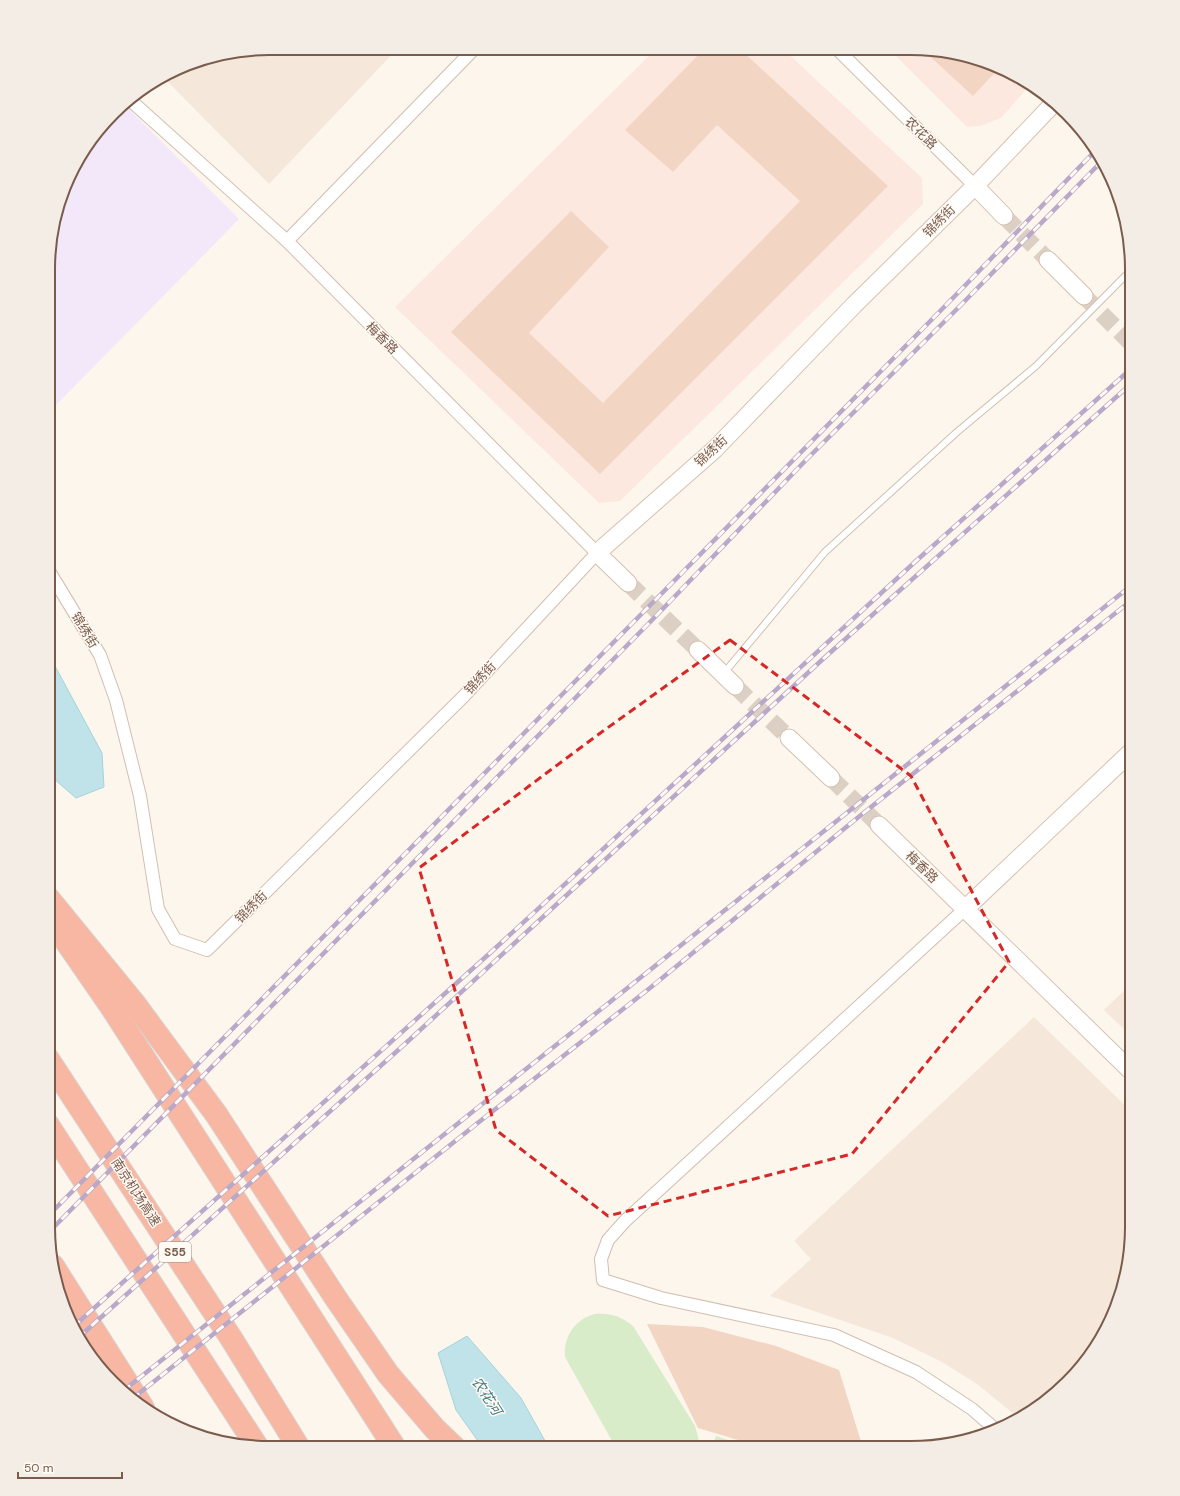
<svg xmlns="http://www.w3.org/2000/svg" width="1180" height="1496" font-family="'DM Sans','Noto Sans SC',sans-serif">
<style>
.residential{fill:#f5e8da}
.commercial{fill:#fde8e0}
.education{fill:#f3e8fa}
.green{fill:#d8ecc9}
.water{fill:#bfe3e8;stroke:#a5d3da}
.building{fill:#f3d5c3}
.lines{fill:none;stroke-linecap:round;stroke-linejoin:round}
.secondary-tunnel{stroke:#dcd0c4;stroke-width:17;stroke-dasharray:17 8;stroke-linecap:butt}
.lane-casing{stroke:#d1beb0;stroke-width:8}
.street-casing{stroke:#d1beb0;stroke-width:14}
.secondary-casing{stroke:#d6c0b0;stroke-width:19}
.highway-casing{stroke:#dad1cd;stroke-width:24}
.lane{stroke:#fff;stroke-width:6}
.street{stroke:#fff;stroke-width:12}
.secondary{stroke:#fff;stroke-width:17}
.highway{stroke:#f7b7a3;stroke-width:22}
.rail-casing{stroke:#b9a8c9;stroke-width:4.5}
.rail{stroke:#fffaf3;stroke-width:3;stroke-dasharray:9;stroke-linecap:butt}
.marked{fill:none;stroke:#d62828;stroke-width:3;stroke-dasharray:8 5;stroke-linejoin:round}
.labels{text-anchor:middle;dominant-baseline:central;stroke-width:3;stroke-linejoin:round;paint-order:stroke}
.shield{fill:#fffaf3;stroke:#a28b7f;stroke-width:1}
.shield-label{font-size:12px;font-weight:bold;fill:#7a5c4d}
.street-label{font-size:13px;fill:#7a5c4d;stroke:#fffaf3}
.water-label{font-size:14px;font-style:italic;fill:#437c86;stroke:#fffaf3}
.rim{fill:none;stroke:#7a5c4d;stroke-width:2}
</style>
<rect width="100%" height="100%" fill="#fdf6ec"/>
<g class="residential">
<polygon points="269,48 398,48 269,184 165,79 198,60"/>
<polygon points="1132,983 1132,1037 1104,1010"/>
<polygon points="1034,1017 1132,1112 1132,1241 1120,1298 1095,1350 1067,1383 1020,1419 977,1384 942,1362 893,1338 770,1296 811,1259 794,1241"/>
</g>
<g class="commercial">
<polygon points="656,49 783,49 922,178 923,204 620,501 599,503 395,307"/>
<polygon points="890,50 940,50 995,65 1031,84 1001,118 980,126 967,127"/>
</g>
<polygon class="education" points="123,103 239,219 50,411 50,240 77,159"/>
<g class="green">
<path d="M595,1314C611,1313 620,1316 633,1326L695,1426L701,1448H616L565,1357C563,1337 575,1319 595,1314Z"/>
<polygon points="716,1436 749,1447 748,1448 712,1448"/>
</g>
<g class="water">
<polygon points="49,655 102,753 104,787 76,798 53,778 49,770"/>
<polygon points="467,1336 521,1398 549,1448 483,1448 456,1410 438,1353"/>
</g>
<g class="building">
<polygon points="704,49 740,49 888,186 600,474 451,332 571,211 609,247 529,333 603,403 800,201 717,125 673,172 625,130"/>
<polygon points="923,50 940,50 995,65 1000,67 973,96"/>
<polygon points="647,1324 703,1327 776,1346 839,1370 863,1448 765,1448 698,1428"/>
</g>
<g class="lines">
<g class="secondary-tunnel">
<polyline points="1004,216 1048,260"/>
<polyline points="1084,296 1132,344"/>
<polyline points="628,583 698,650"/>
<polyline points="735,686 789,738"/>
<polyline points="831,778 879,825"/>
</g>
<g class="lane-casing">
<polyline id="lane" points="724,673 825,552 957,432 1036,366 1132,269"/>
</g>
<g class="street-casing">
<g id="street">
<polyline points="838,50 975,186"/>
<polyline points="287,241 474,49"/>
<polyline points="49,571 100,655 116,700 140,796 158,909 175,939 207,950 463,697 597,553 287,241 129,99"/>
<polyline points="966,908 625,1221 608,1240 601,1259 603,1280 661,1298 834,1335 916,1372 972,1409 995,1429"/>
</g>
</g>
<g class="secondary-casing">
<g id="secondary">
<polyline points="975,186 1004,216"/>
<polyline points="1048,260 1084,296"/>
<polyline points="628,583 597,553 715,449 854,305 975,186 1054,103"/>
<polyline points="698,650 735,686"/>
<polyline points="789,738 831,778"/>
<polyline points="879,825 1132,1072"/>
<polyline points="966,908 1132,751"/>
</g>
</g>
<g class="highway-casing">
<g id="highway">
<polyline points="49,899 134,1003 216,1114 335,1297 388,1374 435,1429 455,1448"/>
<polyline points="61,934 112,1008 395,1448"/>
<polyline points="48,1059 231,1338 299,1448"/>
<polyline points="48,1125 258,1448"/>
<polyline points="53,1266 143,1408"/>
</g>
</g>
<use href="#lane" class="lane"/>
<use href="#street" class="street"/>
<use href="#secondary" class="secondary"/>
<use href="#highway" class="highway"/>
<g class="rail-casing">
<g id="rail">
<polyline points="48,1216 951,300 1096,150"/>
<polyline points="49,1232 655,617 806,460 958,308 1103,160"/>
<polyline points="73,1327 489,954 916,561 1132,368"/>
<polyline points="78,1338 406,1043 823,659 1132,383"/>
<polyline points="123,1391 1132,585"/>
<polyline points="132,1399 479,1122 650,988 861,815 1132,600"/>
</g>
</g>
<use href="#rail" class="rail"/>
</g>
<path class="marked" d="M730,640L911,776L1009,962L852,1154L608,1216L496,1130L419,868L599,734Z"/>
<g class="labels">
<rect class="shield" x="159" y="1242" width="32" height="20" rx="3"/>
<g class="shield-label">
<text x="175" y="1252">S55</text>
</g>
<g class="street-label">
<text transform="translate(921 133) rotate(45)">农花路</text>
<text transform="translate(939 221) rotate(-45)">锦绣街</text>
<text transform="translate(382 338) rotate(45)">梅香路</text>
<text transform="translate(711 451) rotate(-43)">锦绣街</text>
<text transform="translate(85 630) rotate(59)">锦绣街</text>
<text transform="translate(480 678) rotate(-47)">锦绣街</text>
<text transform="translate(922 867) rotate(44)">梅香路</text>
<text transform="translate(251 907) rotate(-45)">锦绣街</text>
<text transform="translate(136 1192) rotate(57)">南京机场高速</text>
</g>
<g class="water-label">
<text transform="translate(487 1396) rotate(57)">农花河</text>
</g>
</g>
<path d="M0 0H1180V1496H0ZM269 55H911A214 214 0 0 1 1125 269V1227A214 214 0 0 1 911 1441H269A214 214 0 0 1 55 1227V269A214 214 0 0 1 269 55Z" fill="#f4ede6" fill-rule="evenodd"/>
<path class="rim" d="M269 55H911A214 214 0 0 1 1125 269V1227A214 214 0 0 1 911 1441H269A214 214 0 0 1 55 1227V269A214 214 0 0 1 269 55Z"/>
<path d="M18 1472v6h104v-6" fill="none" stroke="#7a5c4d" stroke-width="2"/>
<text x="24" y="1472" font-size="12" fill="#7a5c4d" stroke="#fffaf3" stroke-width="3" paint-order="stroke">50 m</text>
</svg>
